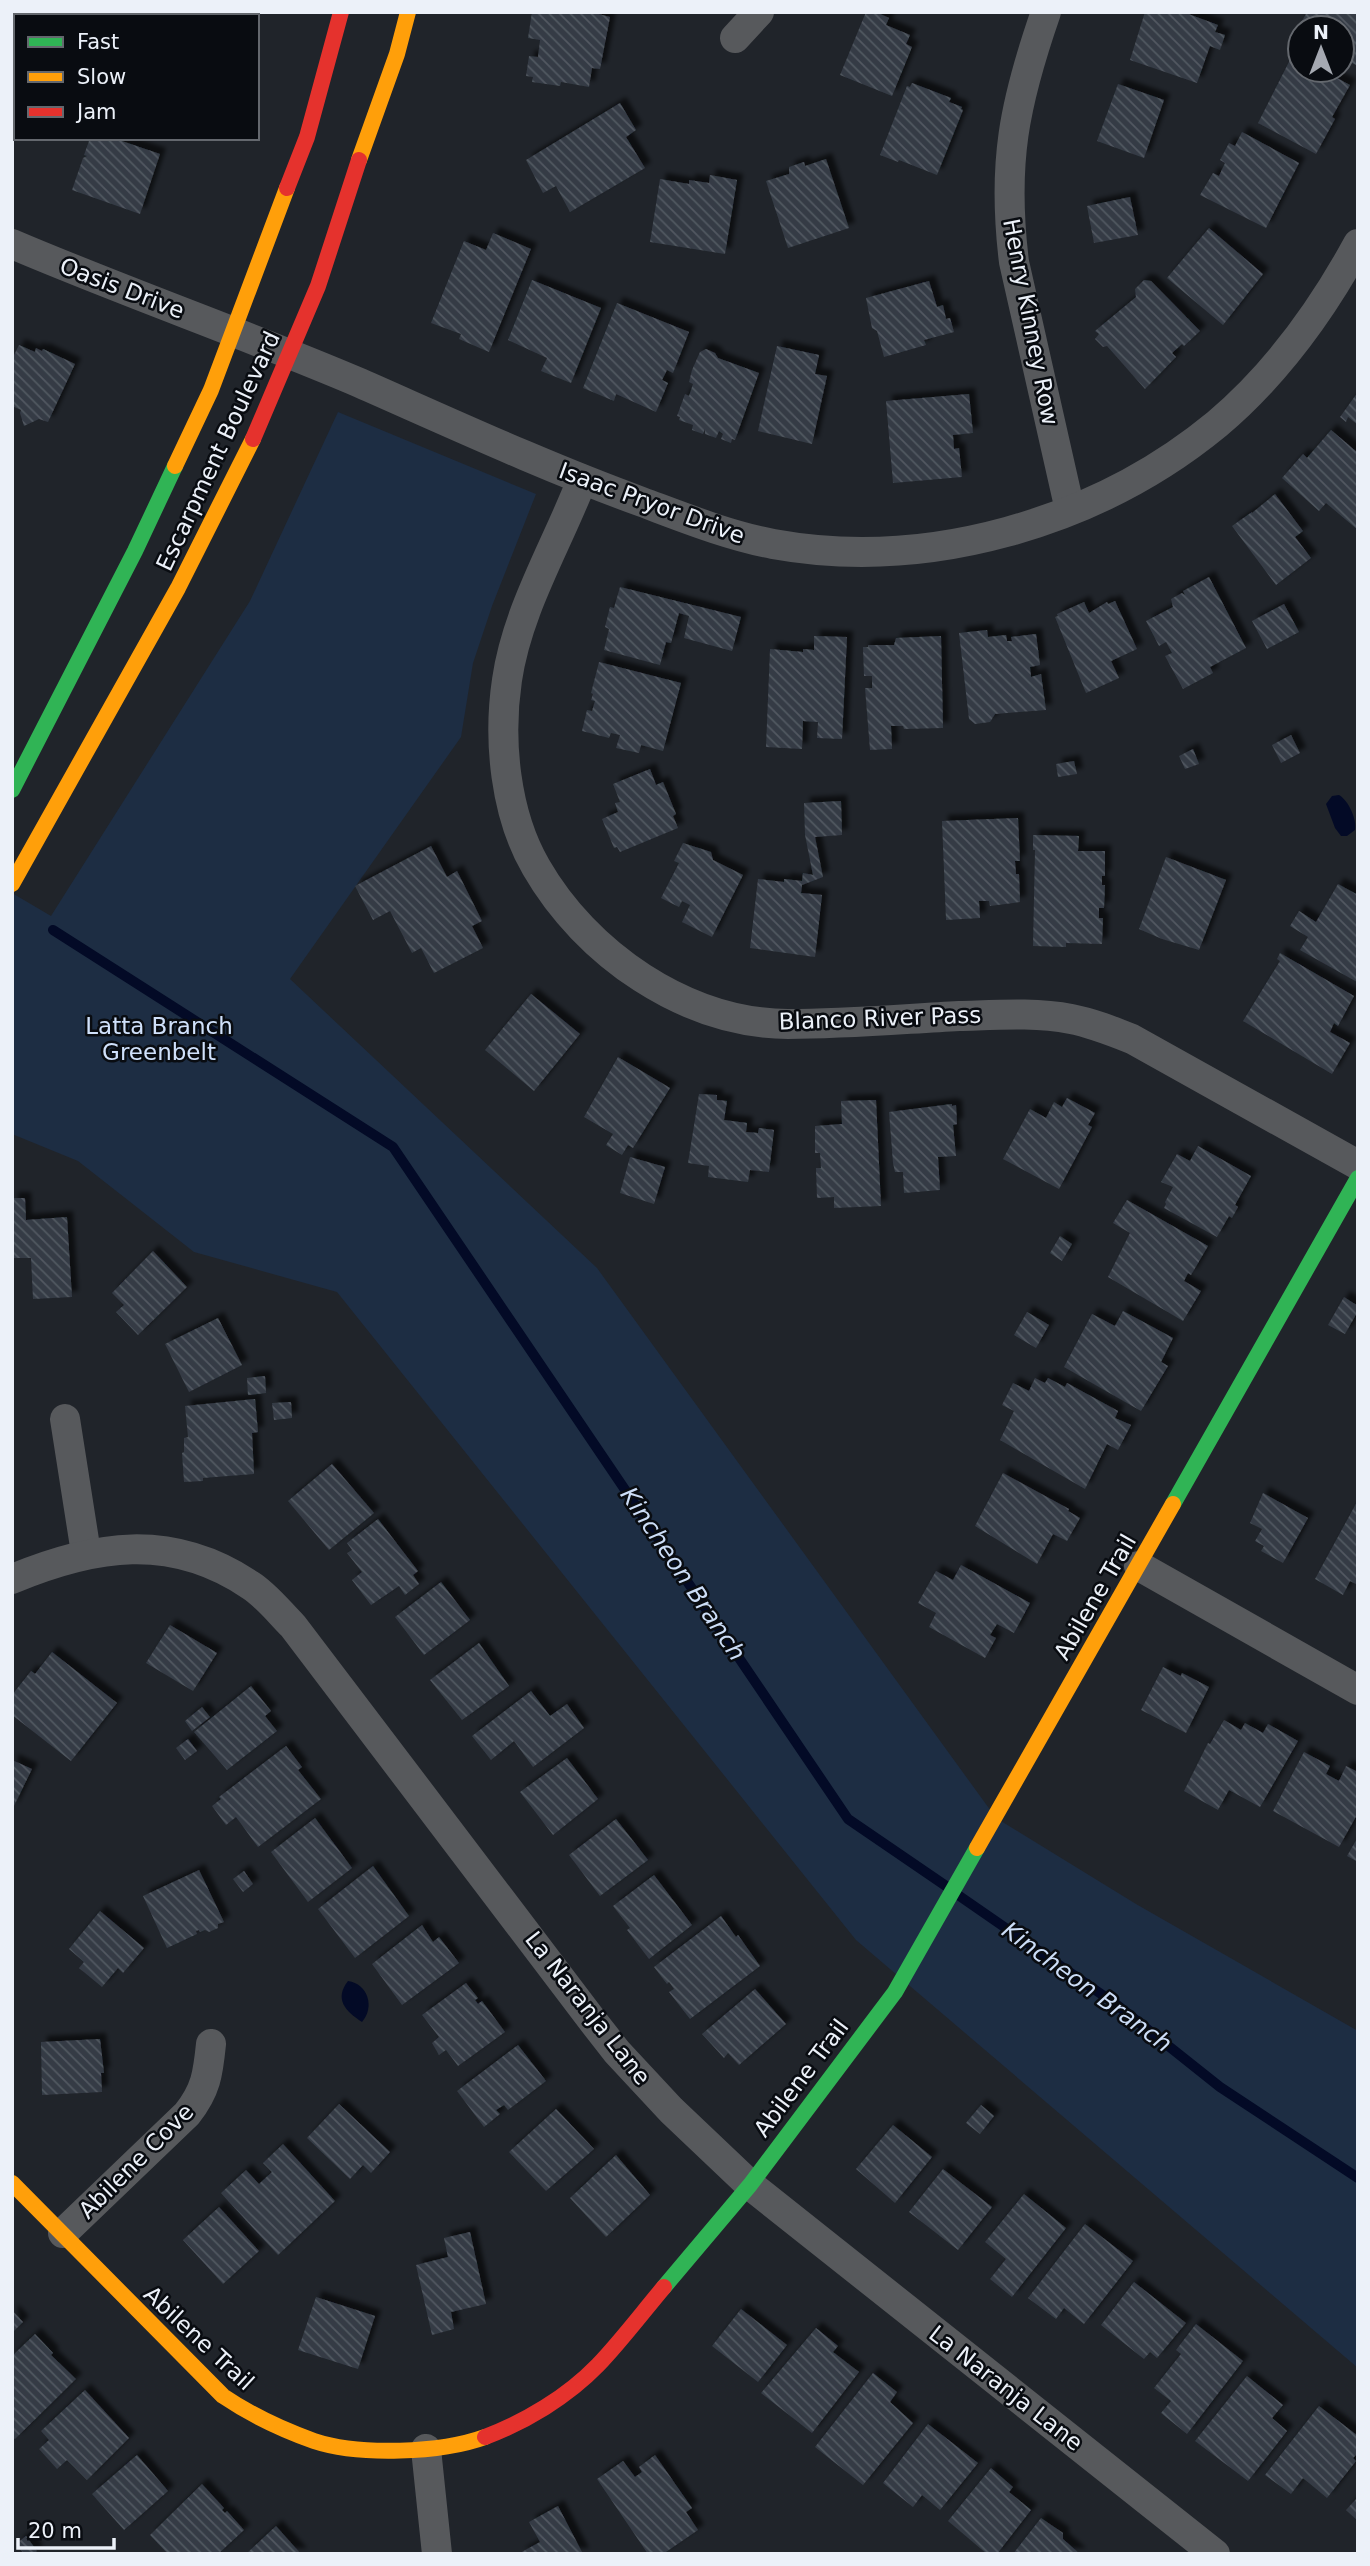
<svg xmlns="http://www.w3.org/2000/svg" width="1370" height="2566" font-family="'DejaVu Sans',sans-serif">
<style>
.green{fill:#1d2d43}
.water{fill:#030a26}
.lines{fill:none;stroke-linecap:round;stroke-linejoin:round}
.stream{stroke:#030a26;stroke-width:10}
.building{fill:url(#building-back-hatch);filter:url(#shadow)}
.street{stroke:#57595c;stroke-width:30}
.fast{stroke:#30b455;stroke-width:16}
.slow{stroke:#ff9f0a;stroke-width:16}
.jam{stroke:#e5322d;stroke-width:16}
.labels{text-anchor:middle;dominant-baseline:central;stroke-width:5;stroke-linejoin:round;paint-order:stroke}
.street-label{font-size:23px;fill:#ecf1f9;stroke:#090c11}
.park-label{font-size:23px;fill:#d0e1fb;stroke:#090c11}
.water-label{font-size:24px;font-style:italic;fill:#ccddf7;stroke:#090c11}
</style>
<defs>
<pattern id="building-back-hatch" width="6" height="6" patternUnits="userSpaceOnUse" patternTransform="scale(1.75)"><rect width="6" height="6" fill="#343b45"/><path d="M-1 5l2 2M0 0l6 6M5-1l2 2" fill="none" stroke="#525861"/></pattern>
<filter id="shadow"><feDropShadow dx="6" dy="-6" stdDeviation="2" flood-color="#0009"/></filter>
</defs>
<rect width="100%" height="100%" fill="#20242a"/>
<polygon class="green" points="338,412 536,494 492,606 473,663 461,737 290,979 597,1268 996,1818 1136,1904 1358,2031 1358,2368 856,1940 337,1292 194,1252 78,1161 12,1134 12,893 51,916 250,601"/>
<g class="water">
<path d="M1339,795C1348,800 1357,819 1355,830L1347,836H1341L1335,828L1326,804L1332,796Z"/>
<path d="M348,1981C368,1984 375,2007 362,2022C345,2011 334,1999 348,1981Z"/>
</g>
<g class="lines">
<g class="stream">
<polyline points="53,930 393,1147 848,1819 946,1886"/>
<polyline points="958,1895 1117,2005 1220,2087 1358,2178"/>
</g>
</g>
<g class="building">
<polygon points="108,12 116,14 188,12 187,16 108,16"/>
<polygon points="532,12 591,12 610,17 600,69 592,68 589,87 561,82 560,86 532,82 533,77 526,76 529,56 538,57 540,40 528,38"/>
<polygon points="866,12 876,12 889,18 886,25 910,35 906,44 912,47 892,96 840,75"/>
<polygon points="1145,12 1183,12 1218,25 1215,32 1225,35 1220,50 1210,46 1197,83 1130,60"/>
<polygon points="1307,12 1358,12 1358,66 1342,58 1342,28 1300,28 1300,34 1296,32"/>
<polygon points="1293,54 1300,58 1300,70 1322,70 1350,85 1332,117 1335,119 1316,154 1258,123"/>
<polygon points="912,83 951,98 949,102 962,107 961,109 963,110 937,175 899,160 898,162 880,155 907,86 910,87"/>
<polygon points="1118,84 1164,100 1144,158 1097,141"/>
<polygon points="620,103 636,130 626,137 645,168 570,212 556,186 543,193 526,160"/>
<polygon points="1242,132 1299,163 1266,228 1200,195 1213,173 1219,176 1225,163 1220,160 1229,143 1235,146"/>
<polygon points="90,138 113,138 160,154 140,214 72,190 83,158 87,156 84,155"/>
<polygon points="826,159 849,228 788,248 766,181 789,174 789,167 804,162 805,166"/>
<polygon points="710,175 737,180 725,254 650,242 660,179 689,184 689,180 709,183"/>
<polygon points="1130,197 1138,235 1094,243 1087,206"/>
<polygon points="1209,228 1263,274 1223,325 1167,278"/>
<polygon points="493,233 531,249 489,352 459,339 461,334 431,323 464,241 486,250"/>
<polygon points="532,280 601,308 571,383 541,371 547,358 508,340"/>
<polygon points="1144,280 1151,281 1200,331 1184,346 1182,344 1172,353 1176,357 1145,389 1107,346 1103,347 1095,339 1099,334 1095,331 1136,297 1135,289"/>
<polygon points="929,281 937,307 943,305 946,319 950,318 954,332 924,340 926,345 884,357 877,331 872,328 866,298"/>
<polygon points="617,303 689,332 673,373 667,370 662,380 668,383 656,412 616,394 614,401 583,388"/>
<polygon points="19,345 35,352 36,348 42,351 43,349 75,364 48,422 39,419 24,426 20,413 21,410 12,406 12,359"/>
<polygon points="777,346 819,355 815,374 827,376 812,444 758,431"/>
<polygon points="706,349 715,353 718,358 759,373 735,440 732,439 731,443 721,439 723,434 719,431 716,438 705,434 705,429 703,434 692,430 693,425 679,420 680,417 677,416 685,394 689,396 693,384 689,382 692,370 700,352"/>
<polygon points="1358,392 1358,425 1348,417 1346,422 1340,417"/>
<polygon points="969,394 973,433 953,435 954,449 959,448 962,477 893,483 886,401"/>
<polygon points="1331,430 1358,453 1358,530 1326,503 1319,511 1282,478 1303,454 1307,458"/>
<polygon points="1275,494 1303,531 1295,537 1311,558 1276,585 1232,526 1252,512 1252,513"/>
<polygon points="1209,577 1246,648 1210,667 1213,673 1183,689 1165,656 1172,653 1166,642 1159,646 1146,621 1173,607 1171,599 1182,593 1185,595 1183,591"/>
<polygon points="620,587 741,617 732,651 684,638 689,616 679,613 671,643 666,642 660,665 604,650 609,629 605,627 610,607 614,608"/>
<polygon points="1115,601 1137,649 1111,661 1119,678 1086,693 1055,617 1058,616 1057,614 1084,602 1089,613 1107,602 1108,604"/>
<polygon points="1284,604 1299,632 1267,649 1252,621"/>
<polygon points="987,630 988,637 1006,635 1007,641 1012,641 1011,637 1036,634 1040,665 1030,667 1031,677 1041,674 1046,710 995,714 990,722 975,724 969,719 959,633"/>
<polygon points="814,636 847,637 842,739 817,738 818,722 803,721 802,749 766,747 770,649 803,652 803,649 814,650"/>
<polygon points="941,636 943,728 904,729 903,726 891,726 892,749 870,750 865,688 872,688 872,676 864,676 863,647 868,647 868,645 894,645 896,638"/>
<polygon points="599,662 681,683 663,751 641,745 639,753 616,748 620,735 611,733 609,738 582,731 587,710 592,711 595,701 591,700 593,694 591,693"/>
<polygon points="1291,735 1300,753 1281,763 1272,745"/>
<polygon points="1193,749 1199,764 1185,769 1179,756"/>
<polygon points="1074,761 1077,774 1058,777 1056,764"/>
<polygon points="650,769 656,785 663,782 676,814 673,816 678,828 620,852 617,847 614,848 602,819 618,812 615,803 620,802 613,784"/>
<polygon points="841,801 842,835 815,837 823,877 802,885 801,893 822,895 815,957 750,948 758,879 784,882 784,879 802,881 803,873 813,875 805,835 804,803"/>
<polygon points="1018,818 1020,861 1015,861 1016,874 1019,874 1020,902 990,906 989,901 979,901 980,918 946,920 942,821"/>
<polygon points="1033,835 1079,836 1078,851 1105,851 1105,876 1102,876 1102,885 1105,885 1104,908 1099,908 1099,918 1103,918 1102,944 1066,943 1066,947 1033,946 1035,850 1033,850"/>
<polygon points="683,843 711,852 713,860 743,875 712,937 682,922 690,905 682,901 679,907 661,898 679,863 674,861"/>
<polygon points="431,846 447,877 457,871 482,921 472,926 483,948 434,973 421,948 412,953 390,911 373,920 355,886"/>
<polygon points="1166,857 1226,880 1199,950 1162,939 1139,929"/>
<polygon points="1338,884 1358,895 1357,982 1300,950 1308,937 1290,926 1299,911 1316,922"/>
<polygon points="1280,953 1354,996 1338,1026 1334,1023 1330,1032 1350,1043 1332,1074 1243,1021 1280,961 1277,959"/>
<polygon points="531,994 580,1034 534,1091 485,1050"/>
<polygon points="618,1057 670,1088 633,1148 628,1145 622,1155 606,1145 613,1134 584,1117"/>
<polygon points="699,1094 717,1095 717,1100 727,1101 724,1120 747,1123 746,1132 758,1133 759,1128 774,1130 769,1172 750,1170 748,1182 708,1177 709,1166 688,1163"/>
<polygon points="1067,1098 1095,1113 1088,1125 1092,1127 1059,1189 1003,1159 1030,1109 1046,1118 1054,1102 1062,1107"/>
<polygon points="876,1100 881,1206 834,1208 834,1197 817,1198 816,1168 821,1168 820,1153 815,1153 815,1126 842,1124 841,1101"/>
<polygon points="952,1104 952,1106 956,1105 957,1124 953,1125 956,1156 938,1157 940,1190 904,1193 903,1172 895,1172 893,1163 889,1112"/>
<polygon points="1198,1146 1251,1176 1235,1205 1238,1207 1232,1218 1229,1216 1217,1237 1164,1208 1166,1204 1165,1202 1173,1187 1161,1182 1177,1154 1190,1161"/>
<polygon points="630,1157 665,1167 654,1204 620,1193"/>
<polygon points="12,1198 25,1198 26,1220 67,1217 72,1297 33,1299 31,1258 12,1258"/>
<polygon points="1127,1200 1208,1246 1191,1275 1188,1273 1184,1281 1201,1291 1183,1321 1108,1277 1130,1233 1113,1223"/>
<polygon points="1060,1236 1072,1244 1062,1261 1050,1253"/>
<polygon points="153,1251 187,1287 138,1335 116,1312 124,1305 112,1293"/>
<polygon points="1344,1297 1358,1306 1358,1311 1345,1334 1328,1325"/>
<polygon points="1123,1311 1173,1338 1161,1362 1168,1366 1141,1411 1064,1367 1092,1314 1115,1326"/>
<polygon points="1027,1312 1049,1325 1036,1348 1014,1335"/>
<polygon points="218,1318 242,1365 189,1392 165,1344"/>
<polygon points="265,1376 266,1393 248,1395 247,1378"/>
<polygon points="1035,1378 1045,1383 1048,1378 1065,1387 1067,1383 1118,1411 1115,1418 1131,1425 1118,1450 1107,1444 1085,1489 1000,1440 1014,1411 1002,1405 1013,1383 1029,1391"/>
<polygon points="255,1399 258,1432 252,1433 254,1474 203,1478 203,1481 184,1482 182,1453 184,1452 184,1438 188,1437 185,1406"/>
<polygon points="291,1402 292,1418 274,1420 272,1403"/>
<polygon points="332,1464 374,1513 329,1550 288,1501"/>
<polygon points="1003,1473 1069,1509 1068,1511 1080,1518 1067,1541 1053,1534 1037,1564 975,1526"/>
<polygon points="1263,1493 1308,1518 1283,1563 1261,1551 1264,1546 1255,1541 1262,1529 1250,1523"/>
<polygon points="1358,1500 1358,1585 1350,1581 1343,1595 1315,1579"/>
<polygon points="378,1519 418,1571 413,1575 419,1584 405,1595 399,1586 371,1605 352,1580 362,1572 347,1553 352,1550 347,1543"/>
<polygon points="961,1565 1030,1603 1014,1633 997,1624 990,1635 996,1638 985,1658 929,1627 936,1613 918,1603 936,1571 953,1580"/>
<polygon points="441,1582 470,1620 424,1655 395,1617"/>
<polygon points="170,1625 217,1653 193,1691 146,1663"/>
<polygon points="479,1643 509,1686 462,1720 430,1680"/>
<polygon points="52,1652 117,1703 71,1761 12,1715 12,1695 31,1671 35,1674"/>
<polygon points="1163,1667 1181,1676 1182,1673 1209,1687 1186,1733 1141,1710"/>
<polygon points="251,1686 271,1711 265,1716 277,1731 227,1770 194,1732"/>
<polygon points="531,1691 550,1716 567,1704 584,1728 533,1767 514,1741 491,1760 472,1736"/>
<polygon points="202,1707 210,1717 192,1731 185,1721"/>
<polygon points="1224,1720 1241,1730 1245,1723 1263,1733 1268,1724 1298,1741 1260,1807 1229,1790 1218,1810 1184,1791 1208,1743 1210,1744"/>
<polygon points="188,1739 197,1751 185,1760 176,1748"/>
<polygon points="286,1746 302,1767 298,1770 321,1799 258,1847 236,1817 226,1825 212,1806 221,1799 219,1797"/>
<polygon points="1304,1752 1330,1766 1326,1774 1339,1781 1346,1766 1358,1772 1358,1813 1339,1847 1273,1811"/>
<polygon points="567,1758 598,1799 553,1835 520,1792"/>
<polygon points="12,1760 32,1769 12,1810"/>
<polygon points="315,1818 352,1868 308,1902 271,1852"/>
<polygon points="616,1819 648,1860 600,1896 569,1855"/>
<polygon points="1358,1837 1358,1862 1347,1856"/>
<polygon points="373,1866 409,1916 355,1958 318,1909"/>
<polygon points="199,1870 224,1922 218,1924 218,1928 209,1932 205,1930 200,1932 199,1930 196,1931 197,1934 167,1948 143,1896"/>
<polygon points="244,1871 253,1884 243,1892 233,1879"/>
<polygon points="654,1875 692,1925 649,1959 627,1930 630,1928 613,1906"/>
<polygon points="100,1911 144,1948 123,1973 118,1968 102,1987 79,1968 84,1962 69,1949"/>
<polygon points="721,1916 736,1937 738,1935 760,1966 690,2019 669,1992 674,1989 669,1982 667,1984 654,1967"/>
<polygon points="422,1925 433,1942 439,1937 459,1963 402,2005 372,1964"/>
<polygon points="466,1983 478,1998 475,2000 478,2004 482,2001 505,2032 458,2066 446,2050 439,2055 432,2043 439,2037 422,2015"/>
<polygon points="755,1989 786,2024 739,2065 728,2053 724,2058 702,2034"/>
<polygon points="100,2039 104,2073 101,2073 102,2092 42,2095 41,2042"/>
<polygon points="518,2045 546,2081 508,2110 504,2105 496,2110 500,2114 484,2127 457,2091"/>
<polygon points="339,2104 390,2152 371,2173 363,2165 350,2179 307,2138"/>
<polygon points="981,2105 994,2116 980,2134 966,2123"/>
<polygon points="556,2109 594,2149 546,2191 509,2152"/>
<polygon points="893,2125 932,2157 895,2203 856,2169"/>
<polygon points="283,2144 335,2201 278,2255 221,2193 246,2170 259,2184 272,2172 263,2163"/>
<polygon points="616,2155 650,2195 606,2237 570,2198"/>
<polygon points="943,2169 992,2207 958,2250 909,2212"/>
<polygon points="1024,2194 1066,2228 1012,2297 990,2279 1006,2259 985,2242"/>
<polygon points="219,2207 259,2251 223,2284 183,2240"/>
<polygon points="1085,2224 1133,2261 1084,2324 1064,2308 1056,2319 1028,2298"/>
<polygon points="470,2232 486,2304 451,2312 454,2329 432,2335 416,2265 448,2257 444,2238"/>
<polygon points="1134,2282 1186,2323 1157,2358 1150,2352 1144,2359 1101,2325"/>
<polygon points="316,2297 375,2316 358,2369 298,2350"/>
<polygon points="741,2309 787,2345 758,2382 712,2346"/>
<polygon points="12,2310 23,2322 12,2333"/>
<polygon points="1196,2324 1243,2361 1187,2434 1161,2413 1171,2401 1154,2388 1181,2354 1176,2350"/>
<polygon points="816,2328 838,2346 833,2352 859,2372 812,2433 761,2393"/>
<polygon points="35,2334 53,2353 51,2355 76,2379 15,2439 12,2436 12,2356"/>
<polygon points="873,2373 897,2392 890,2402 913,2423 863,2485 815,2447"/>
<polygon points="1247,2376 1283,2405 1272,2418 1287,2431 1248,2481 1195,2441"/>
<polygon points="85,2390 129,2438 87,2480 67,2460 57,2469 39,2449 49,2440 41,2431"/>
<polygon points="1319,2406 1358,2436 1358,2453 1353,2458 1356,2461 1327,2498 1303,2478 1291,2494 1265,2475"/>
<polygon points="928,2424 978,2463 940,2510 922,2495 913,2507 883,2483"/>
<polygon points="137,2455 168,2491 124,2530 92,2494"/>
<polygon points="655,2455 692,2508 686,2512 698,2530 663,2554 648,2554 597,2479 623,2461 635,2477 642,2472 639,2467"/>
<polygon points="991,2468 1013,2487 1009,2492 1031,2510 997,2554 987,2554 948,2521"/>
<polygon points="202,2484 224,2508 222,2510 225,2513 227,2511 244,2530 218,2554 168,2554 150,2535"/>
<polygon points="1358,2497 1358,2521 1346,2510"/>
<polygon points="558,2506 583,2554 518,2554 540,2542 529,2522"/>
<polygon points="1041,2518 1063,2533 1063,2539 1080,2554 1013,2554"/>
<polygon points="276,2526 301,2554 246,2554"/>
<polygon points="26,2536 37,2551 34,2554 24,2554 16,2544"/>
</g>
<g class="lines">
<g class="street">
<path d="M1046,12C1014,104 1002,164 1014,262L1070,510"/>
<polyline points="27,16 28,12"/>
<polyline points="735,38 759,12"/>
<polyline points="12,59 16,49"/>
<path d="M12,244C127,293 245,334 360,383C453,424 546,467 642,502C685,518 727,535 773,544C927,572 1097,523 1217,424C1276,374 1321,312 1358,244"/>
<path d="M582,480C557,545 517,610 507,680C498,740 505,814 536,867C586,954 685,1023 788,1024C845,1024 902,1019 959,1016C996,1015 1035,1012 1071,1019C1092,1023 1112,1031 1132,1039L1358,1165"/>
<polyline points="65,1419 86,1553"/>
<polyline points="1139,1566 1358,1690"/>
<path d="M12,1579C94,1545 171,1532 250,1585C266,1595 279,1612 293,1626L592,2020L617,2052L671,2110L750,2185L1215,2554"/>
<path d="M63,2233L187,2114C206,2090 208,2074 211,2044"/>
<polyline points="426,2449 437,2554"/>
</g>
<g class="fast">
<polyline points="12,790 135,551 175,466"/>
<polyline points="1173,1504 1358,1178"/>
<polyline points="664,2287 750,2185 895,1992 977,1848"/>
</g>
<g class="slow">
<polyline points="359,160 397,54 408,12"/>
<polyline points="175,466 211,390 287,188"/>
<polyline points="12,884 178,588 253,439"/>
<polyline points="977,1848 1173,1504"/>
<path d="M12,2183L223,2396C251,2415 283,2430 314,2441C359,2456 441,2453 485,2437"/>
</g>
<g class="jam">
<polyline points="287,188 307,137 341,12"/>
<polyline points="253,439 318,286 359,160"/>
<path d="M485,2437C525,2422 567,2397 598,2365C621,2341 642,2313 664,2287"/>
</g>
</g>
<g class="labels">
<g class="street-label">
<text transform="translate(122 288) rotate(21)">Oasis Drive</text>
<text transform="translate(1031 322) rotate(79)">Henry Kinney Row</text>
<text transform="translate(218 451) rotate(-65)">Escarpment Boulevard</text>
<text transform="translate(652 503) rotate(20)">Isaac Pryor Drive</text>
<text transform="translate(880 1018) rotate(-2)">Blanco River Pass</text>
<text transform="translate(1095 1597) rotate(-60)">Abilene Trail</text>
<text transform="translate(588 2008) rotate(52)">La Naranja Lane</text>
<text transform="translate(801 2078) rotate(-53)">Abilene Trail</text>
<text transform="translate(136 2161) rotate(-45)">Abilene Cove</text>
<text transform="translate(199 2338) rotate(43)">Abilene Trail</text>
<text transform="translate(1006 2388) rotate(38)">La Naranja Lane</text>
</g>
<g class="park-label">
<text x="159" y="1026">Latta Branch<tspan x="159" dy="26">Greenbelt</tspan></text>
</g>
<g class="water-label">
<text transform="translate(683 1574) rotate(56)">Kincheon Branch</text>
<text transform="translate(1087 1987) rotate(36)">Kincheon Branch</text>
</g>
</g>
<rect width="1370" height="2566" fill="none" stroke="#ecf1f9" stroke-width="28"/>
<rect x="14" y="14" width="245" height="126" fill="#090c11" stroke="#64686e" stroke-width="2"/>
<rect x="28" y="37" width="35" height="10" fill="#30b455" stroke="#64686e" stroke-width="2"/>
<text x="77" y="49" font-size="21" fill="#ecf1f9">Fast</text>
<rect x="28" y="72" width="35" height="10" fill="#ff9f0a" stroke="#64686e" stroke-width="2"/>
<text x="77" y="84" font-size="21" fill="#ecf1f9">Slow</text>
<rect x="28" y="107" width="35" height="10" fill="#e5322d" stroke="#64686e" stroke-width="2"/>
<text x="77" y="119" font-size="21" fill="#ecf1f9">Jam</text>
<g transform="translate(1321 49)"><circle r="33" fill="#090c11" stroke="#64686e" stroke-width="2"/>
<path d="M0-5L12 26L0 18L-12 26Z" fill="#a5a9b1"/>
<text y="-10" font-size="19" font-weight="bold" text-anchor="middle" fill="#ecf1f9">N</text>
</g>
<path d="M18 2538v10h96v-10" fill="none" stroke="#ecf1f9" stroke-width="3.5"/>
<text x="28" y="2538" font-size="21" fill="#ecf1f9" stroke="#090c11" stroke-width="5" paint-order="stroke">20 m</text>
</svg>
